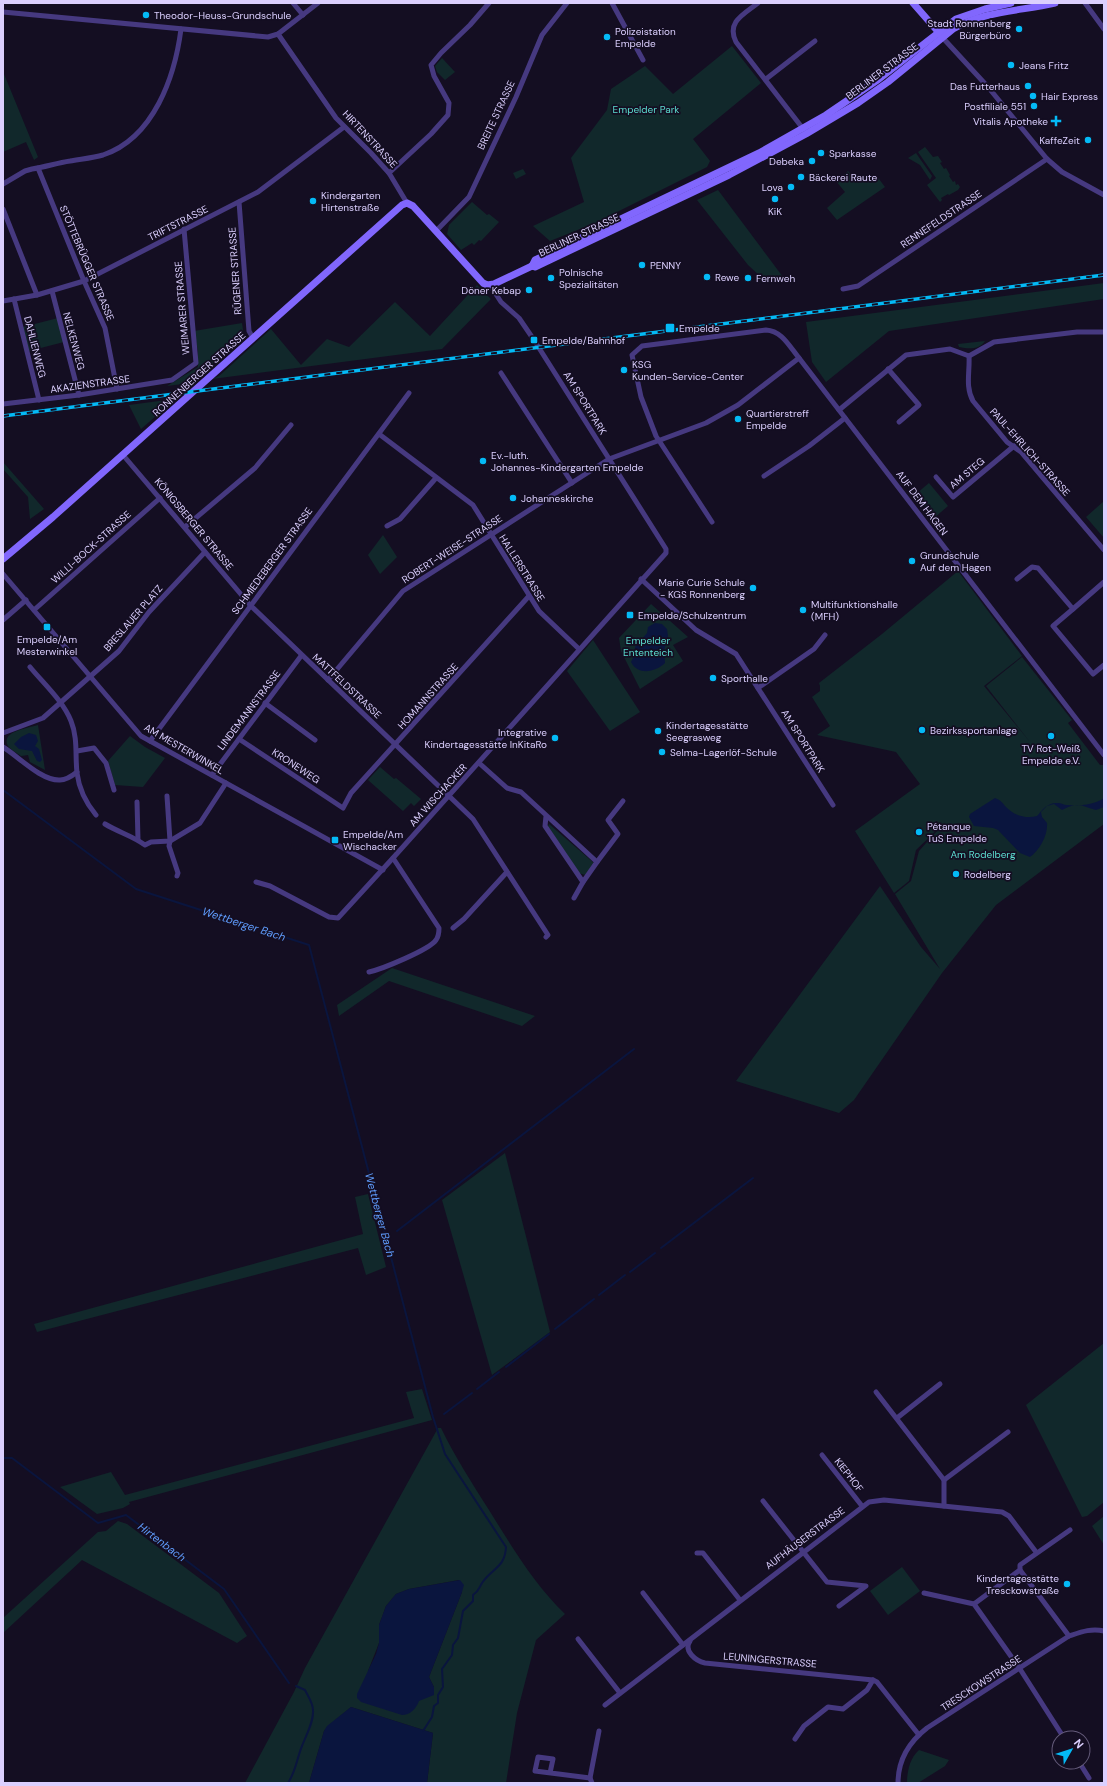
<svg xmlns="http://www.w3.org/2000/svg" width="1107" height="1786" font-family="'DM Sans',sans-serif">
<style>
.green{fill:#11282b;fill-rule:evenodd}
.water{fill:#0a153e}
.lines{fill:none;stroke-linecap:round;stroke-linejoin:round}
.stream{stroke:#0a153e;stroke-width:2}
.street{stroke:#463980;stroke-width:5}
.secondary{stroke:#8167fd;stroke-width:7}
.rail-casing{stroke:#04baf6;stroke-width:3.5}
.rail{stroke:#140e22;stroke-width:2;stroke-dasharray:6;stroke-linecap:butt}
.poi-dot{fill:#04baf6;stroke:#140e22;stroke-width:1.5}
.labels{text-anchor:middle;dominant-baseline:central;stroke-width:3.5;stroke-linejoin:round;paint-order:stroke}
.poi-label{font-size:10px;fill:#dbcffe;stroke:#140e22;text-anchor:start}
.street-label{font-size:10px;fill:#dbcffe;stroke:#140e22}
.park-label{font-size:10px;fill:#5cddd0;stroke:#140e22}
.water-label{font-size:11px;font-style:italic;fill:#5f9cfd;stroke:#140e22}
</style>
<rect width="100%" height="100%" fill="#140e22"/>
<g class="green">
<polygon points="732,46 761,83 693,139 710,161 707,167 595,223 550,241 533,226 584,202 571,158 607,110 611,89 645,66 673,94"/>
<polygon points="442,58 455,72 445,80 437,72 435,66"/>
<polygon points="4,74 38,157 34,160 26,142 3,152"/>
<polygon points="925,147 933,157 938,156 942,162 940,163 944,169 946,168 950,175 949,176 953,182 955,181 956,185 958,184 960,187 958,190 949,195 948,194 941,198 942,200 940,202 927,185 936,178 918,152"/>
<polygon points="916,153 932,176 930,180 920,165 908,158"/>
<polygon points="523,169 526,174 516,179 513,173"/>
<polygon points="848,171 858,182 865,177 868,181 876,175 885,187 837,220 827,208 845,192 836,181"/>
<polygon points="718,190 783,277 780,282 774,282 760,276 748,265 697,200"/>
<polygon points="472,202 487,215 489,214 499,222 481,241 479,240 474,245 472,243 461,250 447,234 449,225"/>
<polygon points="1104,283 1104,299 889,331 826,382 812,362 806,322"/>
<polygon points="477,285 491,299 442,349 212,379 219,376 271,329 301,365 327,339 349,347 395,302 430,336"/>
<polygon points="58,318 64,342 29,351 23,327"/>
<polygon points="242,323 244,337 190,383 167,386 198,367 198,351 194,331"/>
<path d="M985,341C979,350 969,349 959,347L958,344Z"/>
<polygon points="174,399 172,402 141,429 129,405"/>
<polygon points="3,462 44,509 30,519 28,497 3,469"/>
<polygon points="929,483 948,506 934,518 916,494"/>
<polygon points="1104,501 1104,538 1086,517"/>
<polygon points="383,535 397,557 380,574 368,555"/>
<polygon points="958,571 1022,656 984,686 1030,742 986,686 1022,657 1072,720 1068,723 1100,765 1104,765 1104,824 996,905 942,973 854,1100 839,1113 736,1081 880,886 921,947 940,969 895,894 911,881 919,851 945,822 916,850 909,881 894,893 855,831 920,784 896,752 817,735 830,726 812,697 820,691 820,686 819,683 882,634"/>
<polygon points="651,604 688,637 673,645 683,661 640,689 621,651 619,638"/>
<polygon points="593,640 640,712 610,731 567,671"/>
<path d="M38,725L45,770L30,762L28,755L21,756C17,753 11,750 8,746C0,731 29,728 38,725Z"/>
<polygon points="130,736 145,747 165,758 143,787 115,785 108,761"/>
<polygon points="380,767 394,779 396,778 421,799 414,806 411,803 403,811 368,780"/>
<polygon points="549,824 594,863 585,875 579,873 548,826"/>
<polygon points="392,968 535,1016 522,1026 389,981 339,1016 337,1005"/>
<polygon points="505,1153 550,1332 492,1375 442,1200"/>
<polygon points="368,1194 386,1267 366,1275 358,1248 37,1332 34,1324 363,1234 355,1197"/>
<polygon points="1104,1343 1104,1502 1087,1516 1082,1517 1026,1405"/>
<polygon points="422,1389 432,1420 129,1502 130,1504 123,1508 97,1514 60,1487 111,1472 125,1495 414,1418 406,1392"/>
<path d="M438,1428H441C455,1457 472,1483 489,1510C512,1547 534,1584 565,1614L536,1640L517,1713L506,1783H427L433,1733L351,1707L328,1726L324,1731L309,1783H245L294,1692L305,1668ZM459,1580L462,1592L429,1677L434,1687L418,1701L368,1671L379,1643V1625L386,1606L396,1594L409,1589Z"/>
<polygon points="1104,1516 1104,1545 1092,1526"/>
<polygon points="118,1521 127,1524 219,1593 247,1636 237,1643 82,1560 3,1633 3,1618 98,1532 106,1531"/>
<polygon points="902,1567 920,1591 888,1615 870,1591"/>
<path d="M919,1750L949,1760L945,1766L918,1783H907C907,1771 910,1758 919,1750Z"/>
</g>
<g class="water">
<path d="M655,623L662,624L667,629L668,636L664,651L665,663C656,672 638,676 631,662L635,654V647L647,633L648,627Z"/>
<polygon points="29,733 36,735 38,741 35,746 39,749 42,760 40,762 37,761 32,751 19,749 14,744 21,737"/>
<path d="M995,798C1000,800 1002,802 1005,806C1013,815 1025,819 1037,816C1043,809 1048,802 1058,803C1061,803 1064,805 1067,805C1079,806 1094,805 1104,798V807L1096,810C1087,808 1081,803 1071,806C1067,807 1065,809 1062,810L1054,804L1047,806L1041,812L1042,817L1047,823C1048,835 1040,850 1030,857L1020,853L998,830L993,828L974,826L969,817L970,814Z"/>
<path d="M460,1580L464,1585L462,1592L429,1677L434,1687V1695L419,1701C416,1709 410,1715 402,1715L361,1702L357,1698V1694L376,1654L379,1643V1625L386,1606L396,1594L409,1589Z"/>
<polygon points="351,1707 433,1733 427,1783 309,1783 324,1731 327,1726"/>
</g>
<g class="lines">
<g class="stream">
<path d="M3,790L136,889L309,945L433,1417L445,1454L506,1547C505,1568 492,1568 482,1583C479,1588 479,1591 473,1595V1601L463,1611L458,1638L453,1645L452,1655L442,1669L443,1687L438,1695V1703L434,1706L432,1717L423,1731"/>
<polyline points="397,1231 634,1049"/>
<polyline points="661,1248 753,1178"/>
<polyline points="630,1272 655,1253"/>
<polyline points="599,1295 625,1275"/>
<polyline points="555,1329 594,1299"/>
<polyline points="506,1367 549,1334"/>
<polyline points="477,1389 499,1372"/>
<polyline points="444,1414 472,1393"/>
<polyline points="3,1458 12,1458 98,1523 126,1515 224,1589 289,1683"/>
<path d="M288,1783C296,1771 297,1758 302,1746C306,1735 314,1722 313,1710C313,1703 308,1696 305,1690L296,1686"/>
</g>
<g class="street">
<polyline points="293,3 303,15"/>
<polyline points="612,3 643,60"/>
<path d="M758,3C744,14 726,22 736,42L804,130"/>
<polyline points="1085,3 1104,29"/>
<polyline points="3,12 268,37 278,34 318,3"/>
<polyline points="278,34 336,118 371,153 389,173 407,203"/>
<polyline points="942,37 988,87 1047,159 1062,172 1104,195"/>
<polyline points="766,79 815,41"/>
<polyline points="38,168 84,281 105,328 117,389"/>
<polyline points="389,173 431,134 448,115 449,103 434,76 431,65 441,53 470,25 489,3"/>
<path d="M3,184L25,171L32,169C45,167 57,163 70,161C81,159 93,158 103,155C154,138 175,76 181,29"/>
<polyline points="239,202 249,331 253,338"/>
<polyline points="3,209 37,295"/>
<polyline points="436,231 469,197 516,97 542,35 567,3"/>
<polyline points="843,289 858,286 1047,159"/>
<polyline points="52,291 79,395"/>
<polyline points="14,299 39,400"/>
<polyline points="3,301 37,295 84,281 258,192 344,127"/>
<path d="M969,356C970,372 965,386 973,401L1007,442L1021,452L1104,550"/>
<polyline points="888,369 919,405 899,422"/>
<polyline points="501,373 572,483"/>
<polyline points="3,404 79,395 172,380 196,363 184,229"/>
<polyline points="839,410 906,355 950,349 969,356 994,342 1077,332 1104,332"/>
<polyline points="379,434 473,505 539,611 579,649"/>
<polyline points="123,455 250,605 473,819 548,935 546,937"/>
<polyline points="764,476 809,446 845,418"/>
<polyline points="936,477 953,497 1014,446"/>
<path d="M712,522L656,436L641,397L632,355L642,346L766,330C782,331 789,346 799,358L1104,755"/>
<polyline points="387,526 400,519 436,478"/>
<polyline points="185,527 255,468 291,425"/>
<polyline points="3,574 141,736 383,870"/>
<polyline points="641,579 696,630 736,654 833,805"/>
<polyline points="1017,579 1032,567 1038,568 1073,609 1053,626 1093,674 1104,665"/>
<polyline points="1073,609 1104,582"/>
<polyline points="34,610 160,498"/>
<polyline points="3,620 26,600"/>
<path d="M30,667C44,684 63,701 71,721C78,738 75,756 77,773C79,789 86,803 96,815"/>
<polyline points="328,680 403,591 609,459 706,423 738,405 799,358"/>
<polyline points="758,688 814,649 825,635"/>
<polyline points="265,703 315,740"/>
<polyline points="3,733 43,718 119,651 149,612 205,552"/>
<polyline points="239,739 343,808 351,793 529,596"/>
<polyline points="150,741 409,393"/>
<path d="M3,747C18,756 41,781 60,780C66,780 72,776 77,772"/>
<polyline points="77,751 94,748 106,763 114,790"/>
<polyline points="479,763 507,788 521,792 597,862 583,882 545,826 546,816"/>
<polyline points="212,775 301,656"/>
<polyline points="167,796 170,841 169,846 178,873 177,876"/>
<polyline points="137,802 138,840"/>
<path d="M105,824C118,832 133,836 145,845L151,842L170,841L200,823L226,783"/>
<polyline points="597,862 618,834 608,820 623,801"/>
<polyline points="256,882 270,886 329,917 338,918 393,858 666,553 666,549 534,340 519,318 501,302 490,285"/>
<polyline points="574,898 583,882"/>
<polyline points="453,928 464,919 507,872"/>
<path d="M369,972C382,969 429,950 436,940C439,936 439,932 439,928L393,858"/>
<polyline points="876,1392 944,1480 944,1506"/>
<polyline points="897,1418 940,1384"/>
<polyline points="822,1455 862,1506"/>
<polyline points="944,1480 1008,1432"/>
<polyline points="763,1501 827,1582 866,1586 839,1606"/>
<polyline points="697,1553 703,1553 740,1600"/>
<polyline points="643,1593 683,1645"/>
<polyline points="924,1593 974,1604 1020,1669 1064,1738"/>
<polyline points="974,1604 1020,1570"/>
<polyline points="1069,1636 1020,1570 1020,1565 1070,1530"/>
<polyline points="578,1639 620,1693"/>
<path d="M690,1641C683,1651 696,1661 705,1663L873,1680L877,1682L919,1735"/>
<polyline points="605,1705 869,1502 884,1500 1002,1512 1009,1516 1036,1552"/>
<polyline points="795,1739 804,1726 828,1707 843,1709 867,1690 873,1680"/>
<polyline points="1079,1762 1089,1778"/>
<polyline points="550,1773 553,1759 538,1757 535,1771 590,1778"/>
<polyline points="592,1783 590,1778 599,1731"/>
<path d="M898,1783C898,1760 909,1742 927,1728L1069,1636C1081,1632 1091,1628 1104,1631"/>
</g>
<g class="secondary">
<polyline points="913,3 941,35"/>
<path d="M532,266L535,267L729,175L806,134L858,103L888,82L953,29C984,11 1021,11 1055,3"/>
<polyline points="532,266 535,260 759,153 826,115 879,79 956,19 985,9 1011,3"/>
<polyline points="3,559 53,517 402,205 407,203 413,206 483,283 487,285 494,284 532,266"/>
</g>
<g class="rail-casing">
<polyline id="rail" points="3,416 1104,275"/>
</g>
<use href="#rail" class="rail"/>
</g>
<g class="poi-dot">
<circle cx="146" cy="15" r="4"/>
<circle cx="1019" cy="29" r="4"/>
<circle cx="607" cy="37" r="4"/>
<circle cx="1011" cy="65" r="4"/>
<circle cx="1028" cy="86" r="4"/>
<circle cx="1033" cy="96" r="4"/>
<circle cx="1034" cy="106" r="4"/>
<path d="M1054 115h4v4h4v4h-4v4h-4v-4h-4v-4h4z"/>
<circle cx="1088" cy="140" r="4"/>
<circle cx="821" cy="153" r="4"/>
<circle cx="812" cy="161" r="4"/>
<circle cx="801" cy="177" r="4"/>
<circle cx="791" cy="187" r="4"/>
<circle cx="775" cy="199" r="4"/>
<circle cx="313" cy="201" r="4"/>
<circle cx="642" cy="265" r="4"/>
<circle cx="707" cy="277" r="4"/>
<circle cx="551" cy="278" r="4"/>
<circle cx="748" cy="278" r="4"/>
<circle cx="529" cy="290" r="4"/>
<rect x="665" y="323" width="10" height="10" rx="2"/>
<rect x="530" y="336" width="8" height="8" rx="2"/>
<circle cx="624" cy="370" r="4"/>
<circle cx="738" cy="419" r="4"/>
<circle cx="483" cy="461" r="4"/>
<circle cx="513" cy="498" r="4"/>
<circle cx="912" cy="561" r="4"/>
<circle cx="753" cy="588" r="4"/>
<circle cx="803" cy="610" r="4"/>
<rect x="626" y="611" width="8" height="8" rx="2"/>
<rect x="43" y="623" width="8" height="8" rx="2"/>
<circle cx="713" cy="678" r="4"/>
<circle cx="922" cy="730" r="4"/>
<circle cx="658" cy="731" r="4"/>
<circle cx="1051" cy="736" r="4"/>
<circle cx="555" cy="738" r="4"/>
<circle cx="662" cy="752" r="4"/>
<circle cx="919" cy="832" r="4"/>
<rect x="331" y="836" width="8" height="8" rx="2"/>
<circle cx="956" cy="874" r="4"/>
<circle cx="1067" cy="1584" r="4"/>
</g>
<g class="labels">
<g class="poi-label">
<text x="154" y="15">Theodor-Heuss-Grundschule</text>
<text x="1011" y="23" text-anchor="end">Stadt Ronnenberg<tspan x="1011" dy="12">Bürgerbüro</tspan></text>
<text x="615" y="31">Polizeistation<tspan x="615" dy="12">Empelde</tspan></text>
<text x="1019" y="65">Jeans Fritz</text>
<text x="1020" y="86" text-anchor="end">Das Futterhaus</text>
<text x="1041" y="96">Hair Express</text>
<text x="1026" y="106" text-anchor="end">Postfiliale 551</text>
<text x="1048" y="121" text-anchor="end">Vitalis Apotheke</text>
<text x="1080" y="140" text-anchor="end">KaffeZeit</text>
<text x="829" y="153">Sparkasse</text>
<text x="804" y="161" text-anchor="end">Debeka</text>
<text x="809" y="177">Bäckerei Raute</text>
<text x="783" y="187" text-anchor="end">Lova</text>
<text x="321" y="195">Kindergarten<tspan x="321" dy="12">Hirtenstraße</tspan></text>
<text x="775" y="211" text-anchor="middle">KiK</text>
<text x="650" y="265">PENNY</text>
<text x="559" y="272">Polnische<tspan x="559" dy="12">Spezialitäten</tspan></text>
<text x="715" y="277">Rewe</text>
<text x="756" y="278">Fernweh</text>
<text x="521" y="290" text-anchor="end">Döner Kebap</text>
<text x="679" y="328">Empelde</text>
<text x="542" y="340">Empelde/Bahnhof</text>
<text x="632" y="364">KSG<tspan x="632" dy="12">Kunden-Service-Center</tspan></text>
<text x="746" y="413">Quartierstreff<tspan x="746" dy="12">Empelde</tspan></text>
<text x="491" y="455">Ev.-luth.<tspan x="491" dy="12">Johannes-Kindergarten Empelde</tspan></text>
<text x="521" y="498">Johanneskirche</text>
<text x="920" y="555">Grundschule<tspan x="920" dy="12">Auf dem Hagen</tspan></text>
<text x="745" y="582" text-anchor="end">Marie Curie Schule<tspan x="745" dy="12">- KGS Ronnenberg</tspan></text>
<text x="811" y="604">Multifunktionshalle<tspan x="811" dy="12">(MFH)</tspan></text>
<text x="638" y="615">Empelde/Schulzentrum</text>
<text x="47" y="639" text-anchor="middle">Empelde/Am<tspan x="47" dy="12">Mesterwinkel</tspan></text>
<text x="721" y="678">Sporthalle</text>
<text x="666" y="725">Kindertagesstätte<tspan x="666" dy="12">Seegrasweg</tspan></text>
<text x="930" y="730">Bezirkssportanlage</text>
<text x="547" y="732" text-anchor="end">Integrative<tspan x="547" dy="12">Kindertagesstätte InKitaRo</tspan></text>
<text x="1051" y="748" text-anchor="middle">TV Rot-Weiß<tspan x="1051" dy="12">Empelde e.V.</tspan></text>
<text x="670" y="752">Selma-Lagerlöf-Schule</text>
<text x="927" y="826">Pétanque<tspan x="927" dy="12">TuS Empelde</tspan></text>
<text x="343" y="834">Empelde/Am<tspan x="343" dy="12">Wischacker</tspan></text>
<text x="964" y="874">Rodelberg</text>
<text x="1059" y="1578" text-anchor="end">Kindertagesstätte<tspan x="1059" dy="12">Tresckowstraße</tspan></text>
</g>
<g class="street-label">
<text transform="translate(882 71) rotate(-37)">BERLINER STRASSE</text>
<text transform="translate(496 115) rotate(-65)">BREITE STRASSE</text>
<text transform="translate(370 139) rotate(47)">HIRTENSTRASSE</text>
<text transform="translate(941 219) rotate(-34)">RENNEFELDSTRASSE</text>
<text transform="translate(178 223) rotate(-27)">TRIFTSTRASSE</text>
<text transform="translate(579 235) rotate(-25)">BERLINER STRASSE</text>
<text transform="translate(87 263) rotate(67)">STÖTTEBRÜGGER STRASSE</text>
<text transform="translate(235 271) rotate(-94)">RÜGENER STRASSE</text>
<text transform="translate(182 308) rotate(-95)">WEIMARER STRASSE</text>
<text transform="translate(74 341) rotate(75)">NELKENWEG</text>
<text transform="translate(35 347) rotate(76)">DAHLIENWEG</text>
<text transform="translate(199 374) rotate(-42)">RONNENBERGER STRASSE</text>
<text transform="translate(90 384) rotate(-8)">AKAZIENSTRASSE</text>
<text transform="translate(585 403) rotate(58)">AM SPORTPARK</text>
<text transform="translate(1030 452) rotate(48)">PAUL-EHRLICH-STRASSE</text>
<text transform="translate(967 473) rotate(-40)">AM STEG</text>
<text transform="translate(922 503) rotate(53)">AUF DEM HAGEN</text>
<text transform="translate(194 524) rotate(50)">KÖNIGSBERGER STRASSE</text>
<text transform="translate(91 547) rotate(-42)">WILLI-BOCK-STRASSE</text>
<text transform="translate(452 549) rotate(-33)">ROBERT-WEISE-STRASSE</text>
<text transform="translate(272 561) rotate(-54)">SCHMIEDEBERGER STRASSE</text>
<text transform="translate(522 568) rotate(58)">HALLERSTRASSE</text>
<text transform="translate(133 618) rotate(-49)">BRESLAUER PLATZ</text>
<text transform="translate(347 686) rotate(43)">MATTFELDSTRASSE</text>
<text transform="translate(428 696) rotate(-48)">HOMANNSTRASSE</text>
<text transform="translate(249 710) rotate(-53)">LINDEMANNSTRASSE</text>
<text transform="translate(803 741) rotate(58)">AM SPORTPARK</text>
<text transform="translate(184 749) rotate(30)">AM MESTERWINKEL</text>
<text transform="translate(296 766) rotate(33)">KRONEWEG</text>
<text transform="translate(438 795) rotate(-48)">AM WISCHACKER</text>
<text transform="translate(849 1475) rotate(52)">KIEPHOF</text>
<text transform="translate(805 1538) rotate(-37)">AUFHÄUSERSTRASSE</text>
<text transform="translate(770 1660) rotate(5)">LEUNINGERSTRASSE</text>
<text transform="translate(981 1683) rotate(-33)">TRESCKOWSTRASSE</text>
</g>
<g class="park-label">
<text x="646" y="109">Empelder Park</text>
<text x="648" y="640">Empelder<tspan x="648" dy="12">Ententeich</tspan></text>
<text x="983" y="854">Am Rodelberg</text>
</g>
<g class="water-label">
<text transform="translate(244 924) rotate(18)">Wettberger Bach</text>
<text transform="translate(380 1215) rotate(75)">Wettberger Bach</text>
<text transform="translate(162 1542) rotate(37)">Hirtenbach</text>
</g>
</g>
<rect width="1107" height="1786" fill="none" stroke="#dbcffe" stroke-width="8"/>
<g transform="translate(1071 1750) rotate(51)"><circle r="19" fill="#140e22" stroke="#645b7a"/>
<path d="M0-3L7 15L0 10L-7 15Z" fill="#04baf6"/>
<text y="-6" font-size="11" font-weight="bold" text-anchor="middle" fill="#dbcffe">N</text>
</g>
</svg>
